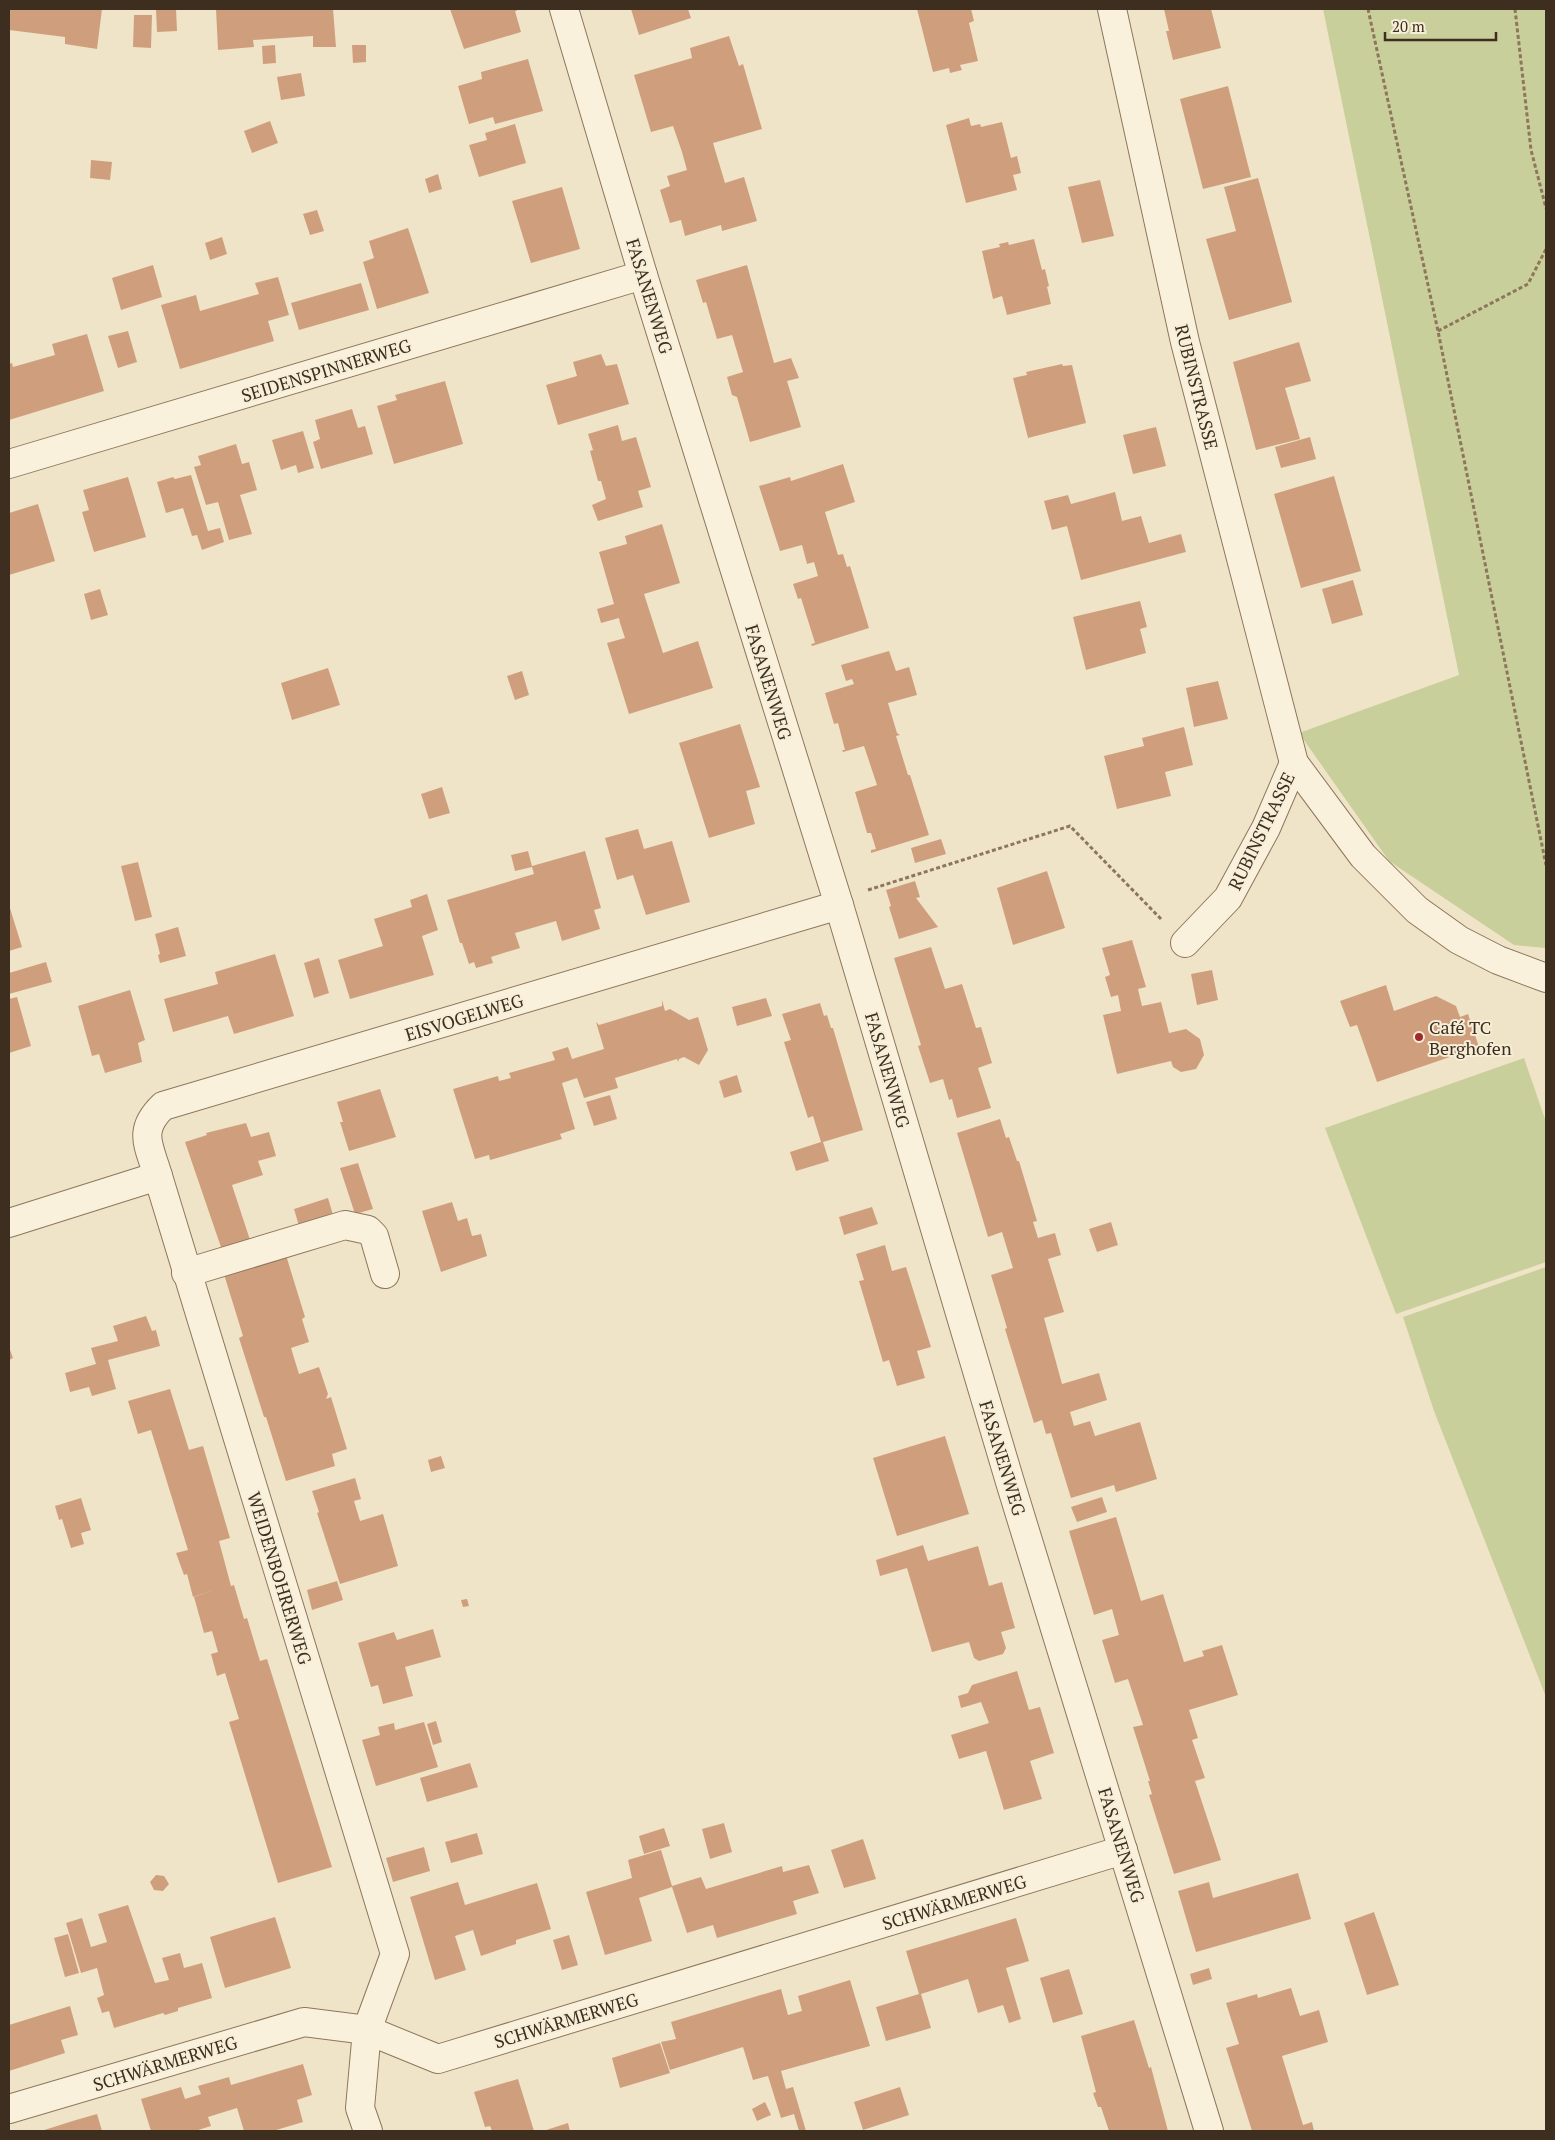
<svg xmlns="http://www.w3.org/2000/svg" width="1555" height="2140" font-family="'PT Serif',serif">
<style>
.green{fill:#c9cf9b}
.building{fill:#cf9f7d}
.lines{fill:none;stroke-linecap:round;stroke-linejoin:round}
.minor-casing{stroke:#8d765c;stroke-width:30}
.path{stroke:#8d765c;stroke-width:3;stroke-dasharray:4 2.5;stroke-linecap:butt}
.minor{stroke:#faf1dc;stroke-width:28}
.poi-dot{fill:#9e2a2b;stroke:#f7eed8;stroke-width:2}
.labels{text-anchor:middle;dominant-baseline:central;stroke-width:4;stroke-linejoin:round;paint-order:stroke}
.street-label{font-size:18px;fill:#3d2e20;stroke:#f7eed8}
.poi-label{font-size:18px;fill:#3d2e20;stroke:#f7eed8;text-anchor:start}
</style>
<rect width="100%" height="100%" fill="#f0e4c8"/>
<g class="green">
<polygon points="1323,9 1546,9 1546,948 1514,945 1389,861 1299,733 1459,675"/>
<polygon points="1524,1058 1546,1122 1546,1262 1396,1314 1325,1128"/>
<polygon points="1546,1267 1546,1697 1434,1411 1403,1317"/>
</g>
<g class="building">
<polygon points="9,9 102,9 97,49 65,44 65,37 9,30"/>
<polygon points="156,9 176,9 177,31 157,32"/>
<polygon points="216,9 333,9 336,47 313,47 313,36 253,40 254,47 218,50"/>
<polygon points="450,9 516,9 517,11 515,11 521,32 464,49"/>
<polygon points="631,9 688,9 691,18 639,35"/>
<polygon points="917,9 971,9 974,21 969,23 978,61 960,65 962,70 950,73 949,68 933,72"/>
<polygon points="1164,9 1211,9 1221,48 1173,60 1166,31 1169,31"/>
<polygon points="134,15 152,15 151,48 133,47"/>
<polygon points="729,36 739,66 743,64 762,129 713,143 725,183 744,177 757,221 722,231 721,225 685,236 681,220 670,223 660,190 670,186 667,176 687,170 682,152 673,126 651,132 634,75 692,58 690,48"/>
<polygon points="275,45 276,63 263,64 262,46"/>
<polygon points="352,45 366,45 366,62 353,63"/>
<polygon points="528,59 543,111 495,124 493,117 469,124 458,86 482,79 481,72"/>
<polygon points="301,73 305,96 281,100 277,77"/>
<polygon points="1228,86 1251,177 1203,189 1180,99"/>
<polygon points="969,118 971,126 980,124 981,127 1002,122 1011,158 1017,156 1021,173 1013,175 1017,190 966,203 946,125"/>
<polygon points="270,121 278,143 252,153 244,131"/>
<polygon points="515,124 526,163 479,177 469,145 487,140 485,133"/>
<polygon points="91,160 112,162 110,180 90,178"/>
<polygon points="438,174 442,189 429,193 425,179"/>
<polygon points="1258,178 1292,302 1229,320 1206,239 1236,231 1224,187"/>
<polygon points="1100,180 1114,236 1082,243 1068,187"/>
<polygon points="562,187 580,249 531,263 512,201"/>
<polygon points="317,210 324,231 310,235 303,214"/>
<polygon points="408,228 429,293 377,309 363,262 374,258 369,241"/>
<polygon points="222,237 227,254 210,260 205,243"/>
<polygon points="1034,239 1042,270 1045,269 1049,286 1047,287 1051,304 1007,315 1002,296 993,299 982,251 1000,247 999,244 1008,242 1009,245"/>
<polygon points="153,265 162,297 121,310 112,278"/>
<polygon points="747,265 774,363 791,358 799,378 787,381 801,427 750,442 737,397 732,395 727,377 743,372 732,335 717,339 706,302 703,303 696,280"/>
<polygon points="278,277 289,315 268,321 274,341 180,369 161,305 196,295 200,311 259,294 255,283"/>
<polygon points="361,283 369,310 299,330 291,303"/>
<polygon points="128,331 137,362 118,368 108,336"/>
<polygon points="87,334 104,391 9,420 9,364 12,363 13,367 55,355 52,344"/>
<polygon points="1299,342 1311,381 1285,388 1300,439 1256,450 1233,362"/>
<polygon points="601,354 606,366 617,364 629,404 558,425 546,385 577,376 573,362"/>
<polygon points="1062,364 1063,366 1072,365 1086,423 1028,438 1013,378 1027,375 1026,372"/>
<polygon points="445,381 463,444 394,464 377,406 397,400 395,395"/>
<polygon points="352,409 358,428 365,426 373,454 321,469 313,442 320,439 315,420"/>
<polygon points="618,425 622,441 636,437 651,487 638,491 643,507 598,521 592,505 606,499 601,481 598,481 590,451 593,450 588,434"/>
<polygon points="1156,427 1166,466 1133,474 1123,435"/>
<polygon points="303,431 314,468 298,473 296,465 281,470 272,440"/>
<polygon points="1310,437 1316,459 1281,468 1275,447"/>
<polygon points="236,444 242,464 249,462 257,490 240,495 252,534 229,540 218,502 206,505 194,467 201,465 198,456"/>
<polygon points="843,464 855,502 825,512 838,555 843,554 847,567 850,566 869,628 812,646 811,644 815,643 801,598 798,599 793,584 818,576 814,562 807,564 802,545 780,551 759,486 790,477 791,481"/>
<polygon points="191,475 208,531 220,528 224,542 202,550 197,535 192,536 183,508 166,513 157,482 173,477 175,479"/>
<polygon points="1334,476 1361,571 1301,588 1274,494"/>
<polygon points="128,477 146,537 94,552 82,512 89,510 83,490"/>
<polygon points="1115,492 1122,521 1141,516 1149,543 1181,534 1186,552 1081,580 1067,526 1052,530 1044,501 1068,495 1071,504"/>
<polygon points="38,504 55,561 9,575 9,513"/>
<polygon points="662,524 680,583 644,594 663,653 698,641 713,688 629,714 607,643 625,638 620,623 619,618 601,623 597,609 614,604 599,552 627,544 625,536"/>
<polygon points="1353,580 1363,615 1332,624 1322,589"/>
<polygon points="100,589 108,615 91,620 84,594"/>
<polygon points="1140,601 1147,627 1140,629 1146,653 1086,670 1073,617"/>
<polygon points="889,651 896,671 909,667 917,695 888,703 897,733 900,735 896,736 908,775 910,775 929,835 871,853 871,850 876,849 871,833 867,833 855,792 877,785 864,746 843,752 842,750 845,750 838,723 834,724 825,693 854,684 852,679 846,681 841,665"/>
<polygon points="328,668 340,705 292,720 281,683"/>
<polygon points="522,671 529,695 515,700 507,676"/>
<polygon points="1218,681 1228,719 1194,727 1186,688"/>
<polygon points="740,724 760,787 746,791 755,824 709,838 679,743"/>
<polygon points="1184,727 1193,765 1165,772 1171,796 1117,809 1104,756 1144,746 1142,738"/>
<polygon points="442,787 450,813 429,819 421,794"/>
<polygon points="638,829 644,849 672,841 690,902 646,915 633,875 617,880 605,838"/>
<polygon points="941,839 946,854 915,863 911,848"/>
<polygon points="528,851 532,866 585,851 601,908 594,910 600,929 562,941 556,921 515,933 520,948 491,957 493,963 476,968 474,962 469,964 462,943 460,943 447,900 534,874 532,867 515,871 511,855"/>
<polygon points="138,862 152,917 135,921 121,866"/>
<polygon points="1047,871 1065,928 1013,945 997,888"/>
<polygon points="915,881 920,897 916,898 938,927 899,939 889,907 891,906 886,890"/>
<polygon points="427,894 438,930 422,936 434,975 350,999 338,960 383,946 374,919 412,907 410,900"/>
<polygon points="9,905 22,947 9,951"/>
<polygon points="178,927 186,956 160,963 158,955 160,954 155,934"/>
<polygon points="1132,940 1146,987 1138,989 1142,1006 1161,1002 1169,1033 1186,1029 1200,1039 1204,1055 1196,1069 1181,1072 1173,1067 1171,1061 1117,1074 1103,1015 1121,1011 1118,995 1111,997 1105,977 1110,975 1102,948"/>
<polygon points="931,947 945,989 962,984 976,1028 981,1027 992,1063 978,1068 991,1108 957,1118 952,1099 949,1100 943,1079 930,1083 918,1046 921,1045 894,958"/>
<polygon points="275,954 294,1016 234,1034 228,1016 173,1032 164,999 218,984 215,972"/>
<polygon points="319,958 329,993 314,998 304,963"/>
<polygon points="46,962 52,982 9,994 9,973"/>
<polygon points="1212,970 1218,1000 1197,1005 1191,974"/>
<polygon points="1386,985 1394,1011 1436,996 1456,1006 1460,1017 1468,1014 1479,1047 1377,1082 1357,1025 1350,1027 1340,1001"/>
<polygon points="130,990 145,1040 138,1043 142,1062 105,1073 99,1054 92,1056 78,1006"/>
<polygon points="17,997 31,1046 9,1053 9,999"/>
<polygon points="766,998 772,1016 737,1026 732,1007"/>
<polygon points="662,1000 665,1011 670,1009 689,1020 698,1017 708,1050 699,1065 684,1057 679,1059 678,1062 677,1059 615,1078 618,1088 584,1098 577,1078 562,1083 575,1129 560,1134 562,1139 490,1160 489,1155 475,1159 453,1089 498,1076 499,1081 511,1078 509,1073 555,1060 552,1052 568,1047 572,1059 604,1049 596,1022 599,1025 662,1006"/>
<polygon points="820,1003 824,1016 827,1015 831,1028 833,1028 863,1130 823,1142 829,1161 796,1171 790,1152 821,1142 813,1116 808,1118 784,1042 791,1040 782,1014"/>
<polygon points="737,1075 742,1092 724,1098 719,1081"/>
<polygon points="380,1089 396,1137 349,1151 340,1122 343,1122 337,1102"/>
<polygon points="610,1095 617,1119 594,1126 586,1102"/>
<polygon points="1000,1119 1006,1138 1009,1137 1017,1161 1019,1161 1037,1221 1033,1222 1038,1238 1055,1233 1061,1255 1048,1259 1064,1312 1044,1318 1062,1384 1099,1373 1107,1400 1070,1412 1074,1426 1090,1421 1095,1436 1140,1422 1157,1479 1116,1492 1114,1485 1071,1498 1051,1433 1046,1434 1042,1420 1034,1423 1005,1329 1007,1328 991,1275 1013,1268 1002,1232 988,1237 957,1133"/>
<polygon points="246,1123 251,1137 269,1132 276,1156 258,1161 263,1175 232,1185 251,1243 223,1253 185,1142 207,1135 206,1133"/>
<polygon points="358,1163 373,1209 355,1214 340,1168"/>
<polygon points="328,1198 333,1215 299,1226 294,1209"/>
<polygon points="452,1202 458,1221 467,1218 472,1236 481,1234 487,1256 441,1272 422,1211"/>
<polygon points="872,1207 878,1224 844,1235 839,1217"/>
<polygon points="1111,1222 1118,1245 1097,1252 1089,1229"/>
<polygon points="885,1245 892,1271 906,1267 931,1347 917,1351 925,1378 897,1386 889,1360 883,1362 859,1281 864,1280 856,1254"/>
<polygon points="285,1252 305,1317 302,1319 309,1342 291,1348 299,1374 319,1367 328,1394 326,1399 331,1397 347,1449 332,1454 335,1466 286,1481 266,1417 264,1417 239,1338 243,1336 223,1271"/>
<polygon points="146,1316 152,1331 156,1330 160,1346 108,1360 116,1389 92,1396 89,1387 70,1392 65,1373 96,1364 91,1348 118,1341 113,1326"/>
<polygon points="9,1347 13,1358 9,1360"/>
<polygon points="170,1389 189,1450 203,1446 230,1538 219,1541 231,1586 234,1585 244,1619 247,1618 260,1661 267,1659 332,1867 278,1883 229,1722 239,1719 225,1673 217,1676 211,1654 218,1652 212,1631 204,1633 194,1597 214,1590 193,1597 187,1574 184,1575 176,1553 188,1550 151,1430 138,1434 128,1401"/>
<polygon points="945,1436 969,1514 897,1536 873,1458"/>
<polygon points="441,1456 445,1468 431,1472 428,1460"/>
<polygon points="355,1478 361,1499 354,1501 360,1521 383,1514 398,1566 340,1584 317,1513 319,1512 312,1491"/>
<polygon points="1102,1497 1107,1512 1077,1522 1071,1507"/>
<polygon points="81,1498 91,1530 81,1533 84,1544 71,1548 62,1519 59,1520 55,1506"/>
<polygon points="1116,1517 1141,1601 1163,1594 1184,1662 1204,1656 1202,1651 1222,1645 1238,1695 1189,1710 1198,1738 1192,1740 1205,1778 1195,1781 1221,1860 1174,1874 1149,1795 1152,1794 1148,1781 1150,1781 1133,1727 1143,1725 1128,1679 1115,1683 1102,1640 1119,1635 1112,1609 1094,1615 1069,1531"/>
<polygon points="923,1545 928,1561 978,1546 989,1586 1002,1582 1015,1628 1001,1632 1006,1648 1003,1654 979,1661 974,1658 969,1642 932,1652 907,1568 880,1576 876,1560"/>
<polygon points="337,1581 343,1600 312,1610 307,1590"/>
<polygon points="467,1599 469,1606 463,1607 461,1600"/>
<polygon points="433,1629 441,1657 405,1667 413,1696 383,1704 378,1685 371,1687 358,1643 394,1632 397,1640"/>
<polygon points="1017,1671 1029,1710 1040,1707 1054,1753 1030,1761 1042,1799 1004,1810 986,1751 959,1759 951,1735 989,1723 981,1702 961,1708 958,1696 968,1693 972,1685"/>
<polygon points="436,1721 442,1742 433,1745 427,1724"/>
<polygon points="424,1722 438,1767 376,1786 362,1740 380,1735 378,1727 394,1723 395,1730"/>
<polygon points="470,1763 478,1787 427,1802 420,1778"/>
<polygon points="724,1823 732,1852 710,1859 702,1829"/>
<polygon points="664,1828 670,1846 644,1854 639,1836"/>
<polygon points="477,1833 483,1854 451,1863 445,1842"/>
<polygon points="863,1839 876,1879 844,1888 831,1850"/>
<polygon points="424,1847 430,1871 393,1882 386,1858"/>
<polygon points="661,1850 672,1886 701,1877 706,1889 782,1866 783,1872 809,1865 819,1893 793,1901 797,1914 717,1938 713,1925 687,1933 672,1887 639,1898 652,1941 605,1955 586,1892 632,1878 628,1860"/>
<polygon points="1298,1873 1311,1919 1196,1952 1178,1891 1209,1882 1213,1898"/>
<polygon points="156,1875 164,1876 169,1884 163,1891 154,1890 150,1882"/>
<polygon points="458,1882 465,1905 537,1883 551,1929 516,1940 516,1944 481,1956 473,1930 455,1936 466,1970 435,1980 410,1897"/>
<polygon points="128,1905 155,1983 169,1980 162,1958 180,1953 184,1968 202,1963 212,1998 178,2008 178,2011 165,2015 163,2013 114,2028 109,2011 102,2013 97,1998 104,1995 97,1968 81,1973 66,1923 82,1918 91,1947 107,1942 98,1914"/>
<polygon points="1374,1912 1399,1985 1367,1995 1344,1923"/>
<polygon points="275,1917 291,1968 225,1988 210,1937"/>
<polygon points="1016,1918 1029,1961 1006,1968 1021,2019 1009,2023 1003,2005 978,2013 968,1979 921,1994 931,2028 886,2041 876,2007 919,1994 906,1951"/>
<polygon points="68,1934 79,1973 65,1977 54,1938"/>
<polygon points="569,1935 578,1965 562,1970 553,1940"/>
<polygon points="1209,1968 1212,1979 1193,1985 1190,1974"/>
<polygon points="1069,1969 1083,2014 1053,2023 1040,1978"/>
<polygon points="850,1980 870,2046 781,2071 786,2089 793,2087 806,2131 799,2131 794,2114 781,2118 768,2076 753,2080 743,2047 670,2070 661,2042 676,2039 671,2022 781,1989 788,2015 802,2011 798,1996"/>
<polygon points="1291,1988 1300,2016 1319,2010 1328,2042 1282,2056 1303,2125 1312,2122 1314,2131 1252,2131 1226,2048 1239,2044 1226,2003 1257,1994 1258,1998"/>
<polygon points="70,2006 78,2035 61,2040 65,2053 9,2071 9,2025"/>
<polygon points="1134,2020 1149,2068 1151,2067 1168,2131 1109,2131 1101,2107 1098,2107 1093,2093 1096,2092 1081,2036"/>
<polygon points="660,2043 670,2073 620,2088 612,2058"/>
<polygon points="303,2064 312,2095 297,2100 303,2122 273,2131 244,2131 237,2108 208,2117 211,2126 195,2131 151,2131 141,2099 181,2087 185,2099 201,2094 198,2086 229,2077 231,2085"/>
<polygon points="518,2079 534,2131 492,2131 490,2126 485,2127 474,2092"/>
<polygon points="900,2087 909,2115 863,2130 854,2102"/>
<polygon points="765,2102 771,2115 757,2121 752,2109"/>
<polygon points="97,2114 102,2131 41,2131 76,2120"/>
<polygon points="568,2123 570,2131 543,2131"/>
</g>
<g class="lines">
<g class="minor-casing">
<g id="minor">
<polyline points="564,9 643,275 839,905 1010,1482 1209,2131"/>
<polyline points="1112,9 1185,342 1294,763 1363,856 1417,910 1459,940 1498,960 1546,978"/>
<polyline points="9,464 643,275"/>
<polyline points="1185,943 1228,898 1266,828 1294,763"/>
<path d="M158,1176C149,1145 137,1131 163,1106L839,905"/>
<polyline points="9,1223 158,1176 395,1954 367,2030 360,2108 368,2131"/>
<polyline points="186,1273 345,1225 368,1230 374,1236 385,1274"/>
<polyline points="9,2109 304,2022 367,2030 438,2059 1123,1850"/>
</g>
</g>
<g class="path">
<polyline points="1368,9 1438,331 1546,865"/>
<polyline points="1515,9 1531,150 1546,208"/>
<polyline points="1438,331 1528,284 1546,249"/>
<polyline points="868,890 1070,826 1162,920"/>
</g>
<use href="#minor" class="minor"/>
</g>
<circle class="poi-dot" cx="1419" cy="1037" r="5"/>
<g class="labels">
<g class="street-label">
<text transform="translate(650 296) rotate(73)">FASANENWEG</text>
<text transform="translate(326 370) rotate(-17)">SEIDENSPINNERWEG</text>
<text transform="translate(1197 387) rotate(76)">RUBINSTRASSE</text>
<text transform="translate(769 682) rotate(73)">FASANENWEG</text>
<text transform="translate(1261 831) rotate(-64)">RUBINSTRASSE</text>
<text transform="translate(464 1017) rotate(-17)">EISVOGELWEG</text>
<text transform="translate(888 1070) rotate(74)">FASANENWEG</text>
<text transform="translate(1003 1458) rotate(73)">FASANENWEG</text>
<text transform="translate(280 1578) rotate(73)">WEIDENBOHRERWEG</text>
<text transform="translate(1122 1845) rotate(73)">FASANENWEG</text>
<text transform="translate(954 1902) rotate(-17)">SCHWÄRMERWEG</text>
<text transform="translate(566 2020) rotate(-17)">SCHWÄRMERWEG</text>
<text transform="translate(165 2063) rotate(-17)">SCHWÄRMERWEG</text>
</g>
<g class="poi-label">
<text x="1429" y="1027">Café TC<tspan x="1429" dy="21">Berghofen</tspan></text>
</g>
</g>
<rect width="1555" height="2140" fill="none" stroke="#3d2e20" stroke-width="20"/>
<path d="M1385 32v8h111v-8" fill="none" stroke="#3d2e20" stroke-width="2.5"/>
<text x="1392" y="32" font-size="15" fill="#3d2e20" stroke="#f7eed8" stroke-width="4" paint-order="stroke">20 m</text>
</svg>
